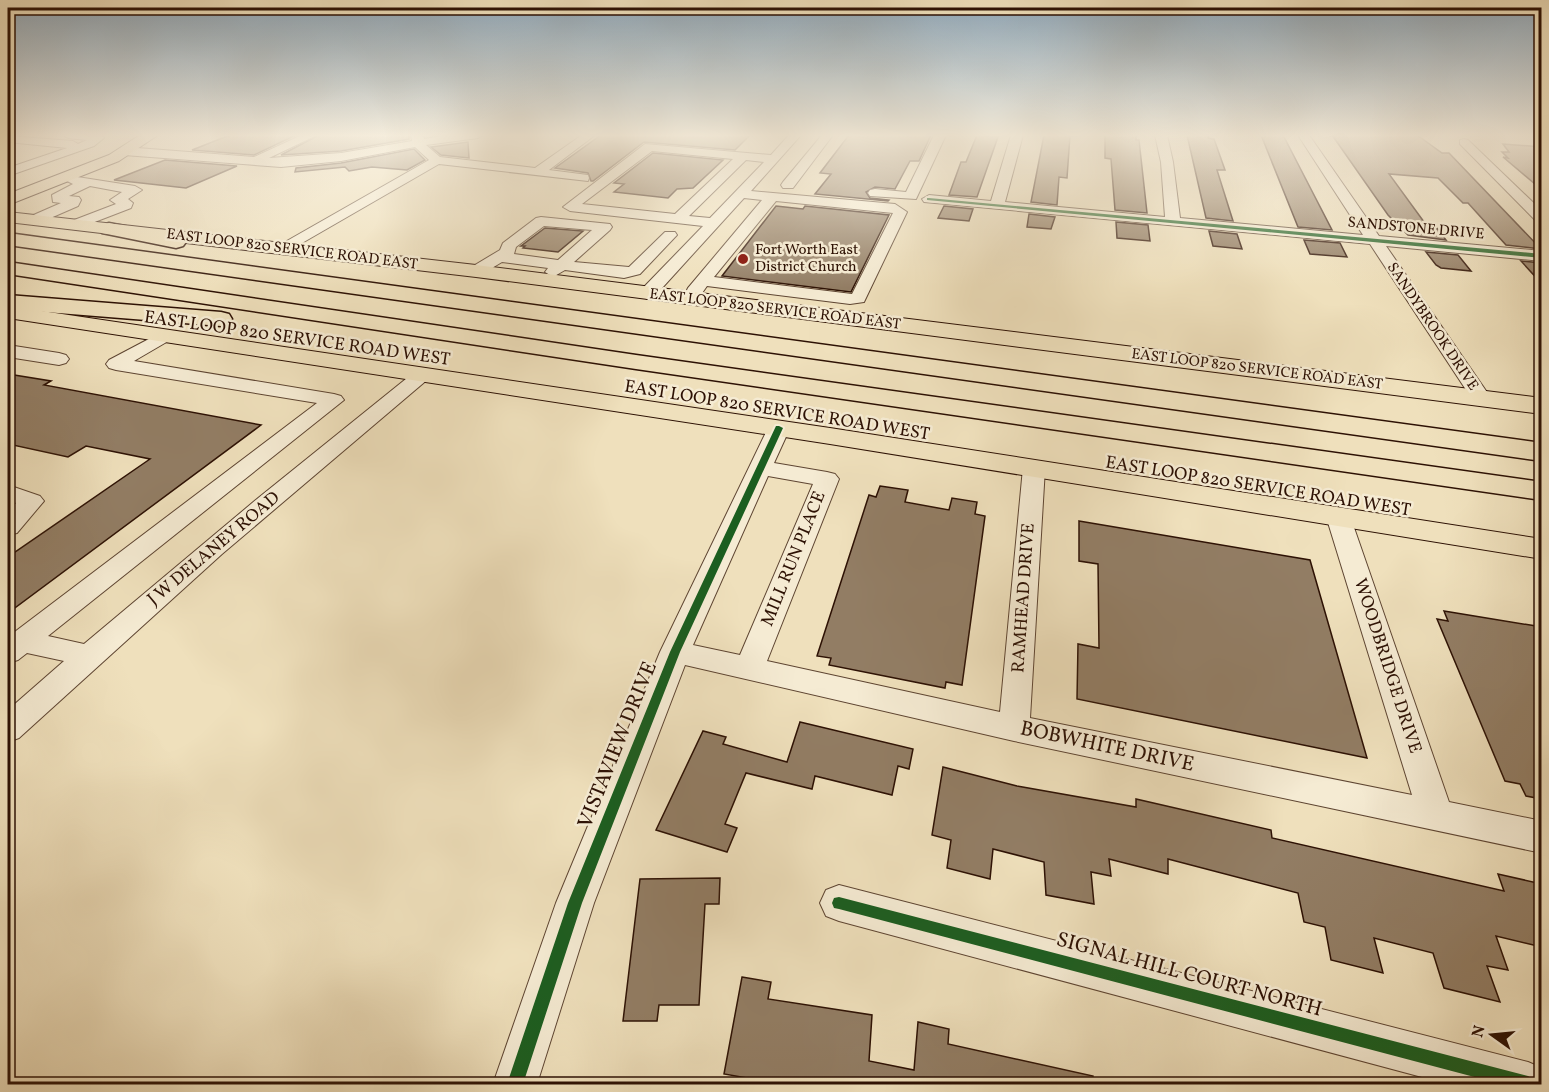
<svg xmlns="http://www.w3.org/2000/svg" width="1549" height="1092" font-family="Vollkorn,serif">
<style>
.building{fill:#927d64;stroke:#2d1104;stroke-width:1.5}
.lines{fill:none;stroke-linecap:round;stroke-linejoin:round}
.minor-casing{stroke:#5e4532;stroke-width:2}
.major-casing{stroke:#2d1104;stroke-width:2}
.highway-casing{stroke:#2d1104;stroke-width:3}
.minor{fill:#f5ebd3;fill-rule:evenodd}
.major{fill:#efe0bc;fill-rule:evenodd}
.highway{fill:#efe0bc;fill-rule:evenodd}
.cycleway-casing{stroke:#f5ebd3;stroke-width:4}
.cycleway{fill:#1b5e20;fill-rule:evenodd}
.poi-dot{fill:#8f2418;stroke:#f5ebd3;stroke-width:2}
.labels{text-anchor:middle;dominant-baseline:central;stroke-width:5;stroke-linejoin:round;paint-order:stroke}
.far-street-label{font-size:15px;fill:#2d1104;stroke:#f5ebd3}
.far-poi-label{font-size:15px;fill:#2d1104;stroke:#f5ebd3;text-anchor:start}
.street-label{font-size:18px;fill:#2d1104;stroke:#f5ebd3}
.near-street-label{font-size:21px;fill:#2d1104;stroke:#f5ebd3}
</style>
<rect width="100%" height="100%" fill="#efe0bc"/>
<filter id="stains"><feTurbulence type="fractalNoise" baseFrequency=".00333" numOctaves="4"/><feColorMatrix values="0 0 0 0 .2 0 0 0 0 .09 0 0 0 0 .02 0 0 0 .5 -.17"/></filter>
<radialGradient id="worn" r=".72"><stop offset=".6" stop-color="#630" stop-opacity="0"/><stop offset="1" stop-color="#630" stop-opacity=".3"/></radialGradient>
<g class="building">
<polygon points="230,135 296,135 254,155 192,150"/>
<polygon points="319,135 409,135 409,139 341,151 281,155"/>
<polygon points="601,135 750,135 735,150 644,142 593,181 591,181 588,173 555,168"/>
<polygon points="849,135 931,135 919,161 910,161 895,189 875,187 866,192 870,198 889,200 888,201 815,194 831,174 820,173"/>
<polygon points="977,135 998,137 977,197 949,195 961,162 966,162"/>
<polygon points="1044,135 1070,135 1067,178 1059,177 1057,205 1031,202"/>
<polygon points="1105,135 1136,135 1136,140 1139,140 1147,213 1115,210 1111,159 1105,158"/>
<polygon points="1187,135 1208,135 1208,138 1214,139 1225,170 1217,170 1233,221 1206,218"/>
<polygon points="1261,135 1283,135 1332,230 1298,227"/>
<polygon points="1332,135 1417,135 1442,153 1449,153 1541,249 1506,245 1468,203 1463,203 1438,178 1389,174 1427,226 1436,227 1446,240 1408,235 1388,215"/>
<polygon points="468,142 469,158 441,155 431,147"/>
<polygon points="1503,144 1542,147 1542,190 1503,157 1508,158 1502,152 1509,152"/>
<polygon points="414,149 425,160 407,170 372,167 349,171 345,167 295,172 296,168 341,163"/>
<polygon points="653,153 723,160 693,188 677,189 668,198 614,192 624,184 614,183"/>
<polygon points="165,160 237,166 186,188 114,180"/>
<polygon points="776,206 803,209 805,206 889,215 851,292 722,276"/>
<polygon points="944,206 973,209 969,221 938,218"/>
<polygon points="1029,214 1055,217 1051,229 1027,227"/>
<polygon points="1116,222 1148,225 1150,241 1117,238"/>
<polygon points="545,228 583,231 558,252 523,248 525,246 521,246"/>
<polygon points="1209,231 1237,234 1242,249 1213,246"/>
<polygon points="1304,240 1340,243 1347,257 1310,254"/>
<polygon points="1426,252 1458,255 1471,271 1441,268 1436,265"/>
<polygon points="1521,261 1542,263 1542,284"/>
<polygon points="8,374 51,381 44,385 261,425 8,613 8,557 150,459 86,446 68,457 8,444"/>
<polygon points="880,486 908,490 905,502 949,510 952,498 977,502 975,514 985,516 962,685 946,682 945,688 829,665 831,658 817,656 869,495 876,497"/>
<polygon points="1079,521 1310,560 1367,758 1077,699 1078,644 1099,648 1098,564 1079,561"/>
<polygon points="1444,611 1542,627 1542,799 1526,796 1520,784 1505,781 1437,619 1448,621"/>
<polygon points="800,722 913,749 909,769 898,766 892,795 815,776 812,789 746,773 725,824 737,828 727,852 656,830 703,731 726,737 723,744 787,762"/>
<polygon points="943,767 1017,786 1136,807 1136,799 1271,830 1272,838 1504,891 1498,874 1542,884 1542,947 1496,936 1508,970 1487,966 1500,1002 1444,988 1433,953 1374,938 1383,973 1331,960 1325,927 1304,922 1298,893 1168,859 1168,874 1109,859 1111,876 1091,872 1094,904 1046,895 1044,862 993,849 990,879 947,868 951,840 932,835"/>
<polygon points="720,878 719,904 705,904 699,1005 659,1005 657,1021 623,1021 640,879"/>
<polygon points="742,977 771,982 768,999 872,1015 869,1061 914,1070 918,1022 949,1029 948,1044 1093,1076 1092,1084 782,1084 724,1074"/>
</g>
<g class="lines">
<g class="minor-casing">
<g id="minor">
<polygon points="63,135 101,135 104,138 94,146 8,176 8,168 67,148 8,142 8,136 73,141 78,144 87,140 68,138"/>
<polygon points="302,135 317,135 269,158 341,153 412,141 411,135 423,135 424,139 449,135 483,135 478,138 426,145 440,157 535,168 582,135 595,135 549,170 588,175 589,178 588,181 439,164 283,254 278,252 275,249 278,246 429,160 415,147 341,161 281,167 124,155 118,151 124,147 254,157"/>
<path d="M789,135H801L751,191L895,204L907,212L864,302L850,304L707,286L700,296H688L686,292L688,288L762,200L744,198L653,298L647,299L639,294L641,290L703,226L570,211L563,207L645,144L771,155ZM652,151L733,159L675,214L582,204ZM746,160L764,162L710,218L689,216ZM776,201L893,213L852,294L714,277Z"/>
<polygon points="822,135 833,135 793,188 783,188 781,185 783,182"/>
<polygon points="934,135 946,135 916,199 870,196 868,193 870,190 875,189 906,192"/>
<polygon points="1011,135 1023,135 1005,202 1165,217 1161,162 1155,135 1167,135 1173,162 1180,218 1363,235 1298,135 1309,135 1379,236 1542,251 1542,261 1386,246 1491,398 1488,402 1474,402 1370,244 924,202 922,199 929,195 991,201"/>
<polygon points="1464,139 1468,140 1542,211 1542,223 1537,222 1460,144 1460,140"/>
<polygon points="71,176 135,186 142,190 128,199 133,203 131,208 79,228 69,228 67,225 69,222 116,204 110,200 122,192 90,186 69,196 79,197 81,200 78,206 39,223 29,223 27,220 29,217 61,203 53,202 52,195 73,184 65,180"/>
<path d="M541,217L610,224L612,227L610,230L574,262L629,267L665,232H675L677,235L640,274L624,278L565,270L553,277L545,272L548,268L502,262L482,274H470L468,271L470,268L500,250L503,243L536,218ZM544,226L592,230L558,260L514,254L516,247Z"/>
<polygon points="164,331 170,332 173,336 170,340 134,361 334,394 341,396 344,400 48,636 84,644 257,499 417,370 431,370 434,374 222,554 19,738 8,742 8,710 64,661 27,653 18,660 8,663 8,637 317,403 116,370 109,368 106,364 109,360"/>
<polygon points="8,345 59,353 66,355 69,359 66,363 59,365 8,357"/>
<path d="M779,422L787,423L790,428L774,463L827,472L835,474L839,479L767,661L1000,712L1023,468L1026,463L1034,461L1042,463L1045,468L1030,718L1412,795L1326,516L1329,511L1338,508L1347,511L1350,516L1449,802L1542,821V853L1014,741L685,665L594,903L537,1084H493L556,903L660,652L768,428L771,423ZM768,476L813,484L740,655L693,645Z"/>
<polygon points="8,485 40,496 44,501 17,533 8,535 8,513 16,503 8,500"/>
<polygon points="839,885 1528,1062 1542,1068 1542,1084 1448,1084 839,921 826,916 820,903 826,890"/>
</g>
</g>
<g class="major-casing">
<g id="major">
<polygon points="140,135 158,135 119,161 8,205 8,194 109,155"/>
<polygon points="8,212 476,265 1542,398 1542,414 476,277 8,222"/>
<polygon points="8,306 830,428 1542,539 1542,559 830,444 8,318"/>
</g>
</g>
<g class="highway-casing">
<g id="highway">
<polygon points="109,223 176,236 183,238 186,242 183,246 176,248 102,233 100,229 102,225"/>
<polygon points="8,233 1542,443 1542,461 8,245"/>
<polygon points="8,262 636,355 1542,482 1542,500 636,369 8,274"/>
<polygon points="8,295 221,312 229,314 232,319 229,324 221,326 8,309"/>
</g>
</g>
<use href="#minor" class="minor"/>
<use href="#major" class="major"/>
<use href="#highway" class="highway"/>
<g class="cycleway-casing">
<g id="cycleway">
<polygon points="929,198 1542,254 1542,258 927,200 927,198"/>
<polygon points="776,426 779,426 783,428 680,652 582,903 523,1084 507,1084 568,903 670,652"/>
<polygon points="839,897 1528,1076 1533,1079 1536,1084 1501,1084 839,909 834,908 832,903 834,898"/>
</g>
</g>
<use href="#cycleway" class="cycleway"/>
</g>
<linearGradient id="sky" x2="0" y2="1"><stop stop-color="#90aabd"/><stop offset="0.47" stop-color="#f8f1e1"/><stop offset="1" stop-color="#f8f1e1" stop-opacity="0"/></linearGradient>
<rect width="1549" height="288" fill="url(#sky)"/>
<circle class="poi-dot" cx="743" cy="259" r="6"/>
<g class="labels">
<g class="far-street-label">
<text transform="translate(1416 229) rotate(5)">SANDSTONE DRIVE</text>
<text transform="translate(292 250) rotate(7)">EAST LOOP 820 SERVICE ROAD EAST</text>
<text transform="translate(775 310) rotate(7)">EAST LOOP 820 SERVICE ROAD EAST</text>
<text transform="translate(1432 327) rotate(56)">SANDYBROOK DRIVE</text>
<text transform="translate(1257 370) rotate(7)">EAST LOOP 820 SERVICE ROAD EAST</text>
</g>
<g class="far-poi-label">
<text x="755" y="250">Fort Worth East<tspan x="755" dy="17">District Church</tspan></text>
</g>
<g class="street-label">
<text transform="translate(297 339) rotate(8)">EAST LOOP 820 SERVICE ROAD WEST</text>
<text transform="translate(777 411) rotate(9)">EAST LOOP 820 SERVICE ROAD WEST</text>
<text transform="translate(1258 487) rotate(9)">EAST LOOP 820 SERVICE ROAD WEST</text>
<text transform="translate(214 549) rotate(-40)">J W DELANEY ROAD</text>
<text transform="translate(794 559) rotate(-68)">MILL RUN PLACE</text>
<text transform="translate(1024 598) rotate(-86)">RAMHEAD DRIVE</text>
<text transform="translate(1387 666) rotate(72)">WOODBRIDGE DRIVE</text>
</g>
<g class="near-street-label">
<text transform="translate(618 745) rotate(-68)">VISTAVIEW DRIVE</text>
<text transform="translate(1107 747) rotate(12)">BOBWHITE DRIVE</text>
<text transform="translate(1189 975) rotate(15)">SIGNAL HILL COURT NORTH</text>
</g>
</g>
<rect width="1549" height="1092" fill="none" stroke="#efe0bc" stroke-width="30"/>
<rect x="9" y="9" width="1531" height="1074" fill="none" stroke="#2d1104" stroke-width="3"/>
<rect x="15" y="15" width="1519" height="1062" fill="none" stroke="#2d1104" stroke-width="1.5"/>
<g transform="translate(1492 1035) rotate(285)" stroke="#f5ebd3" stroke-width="4.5" paint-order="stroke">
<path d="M0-4.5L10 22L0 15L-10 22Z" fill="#2d1104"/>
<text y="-9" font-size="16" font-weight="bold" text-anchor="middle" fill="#2d1104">N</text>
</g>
<rect width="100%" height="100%" filter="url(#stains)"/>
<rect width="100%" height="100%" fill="url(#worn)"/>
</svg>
